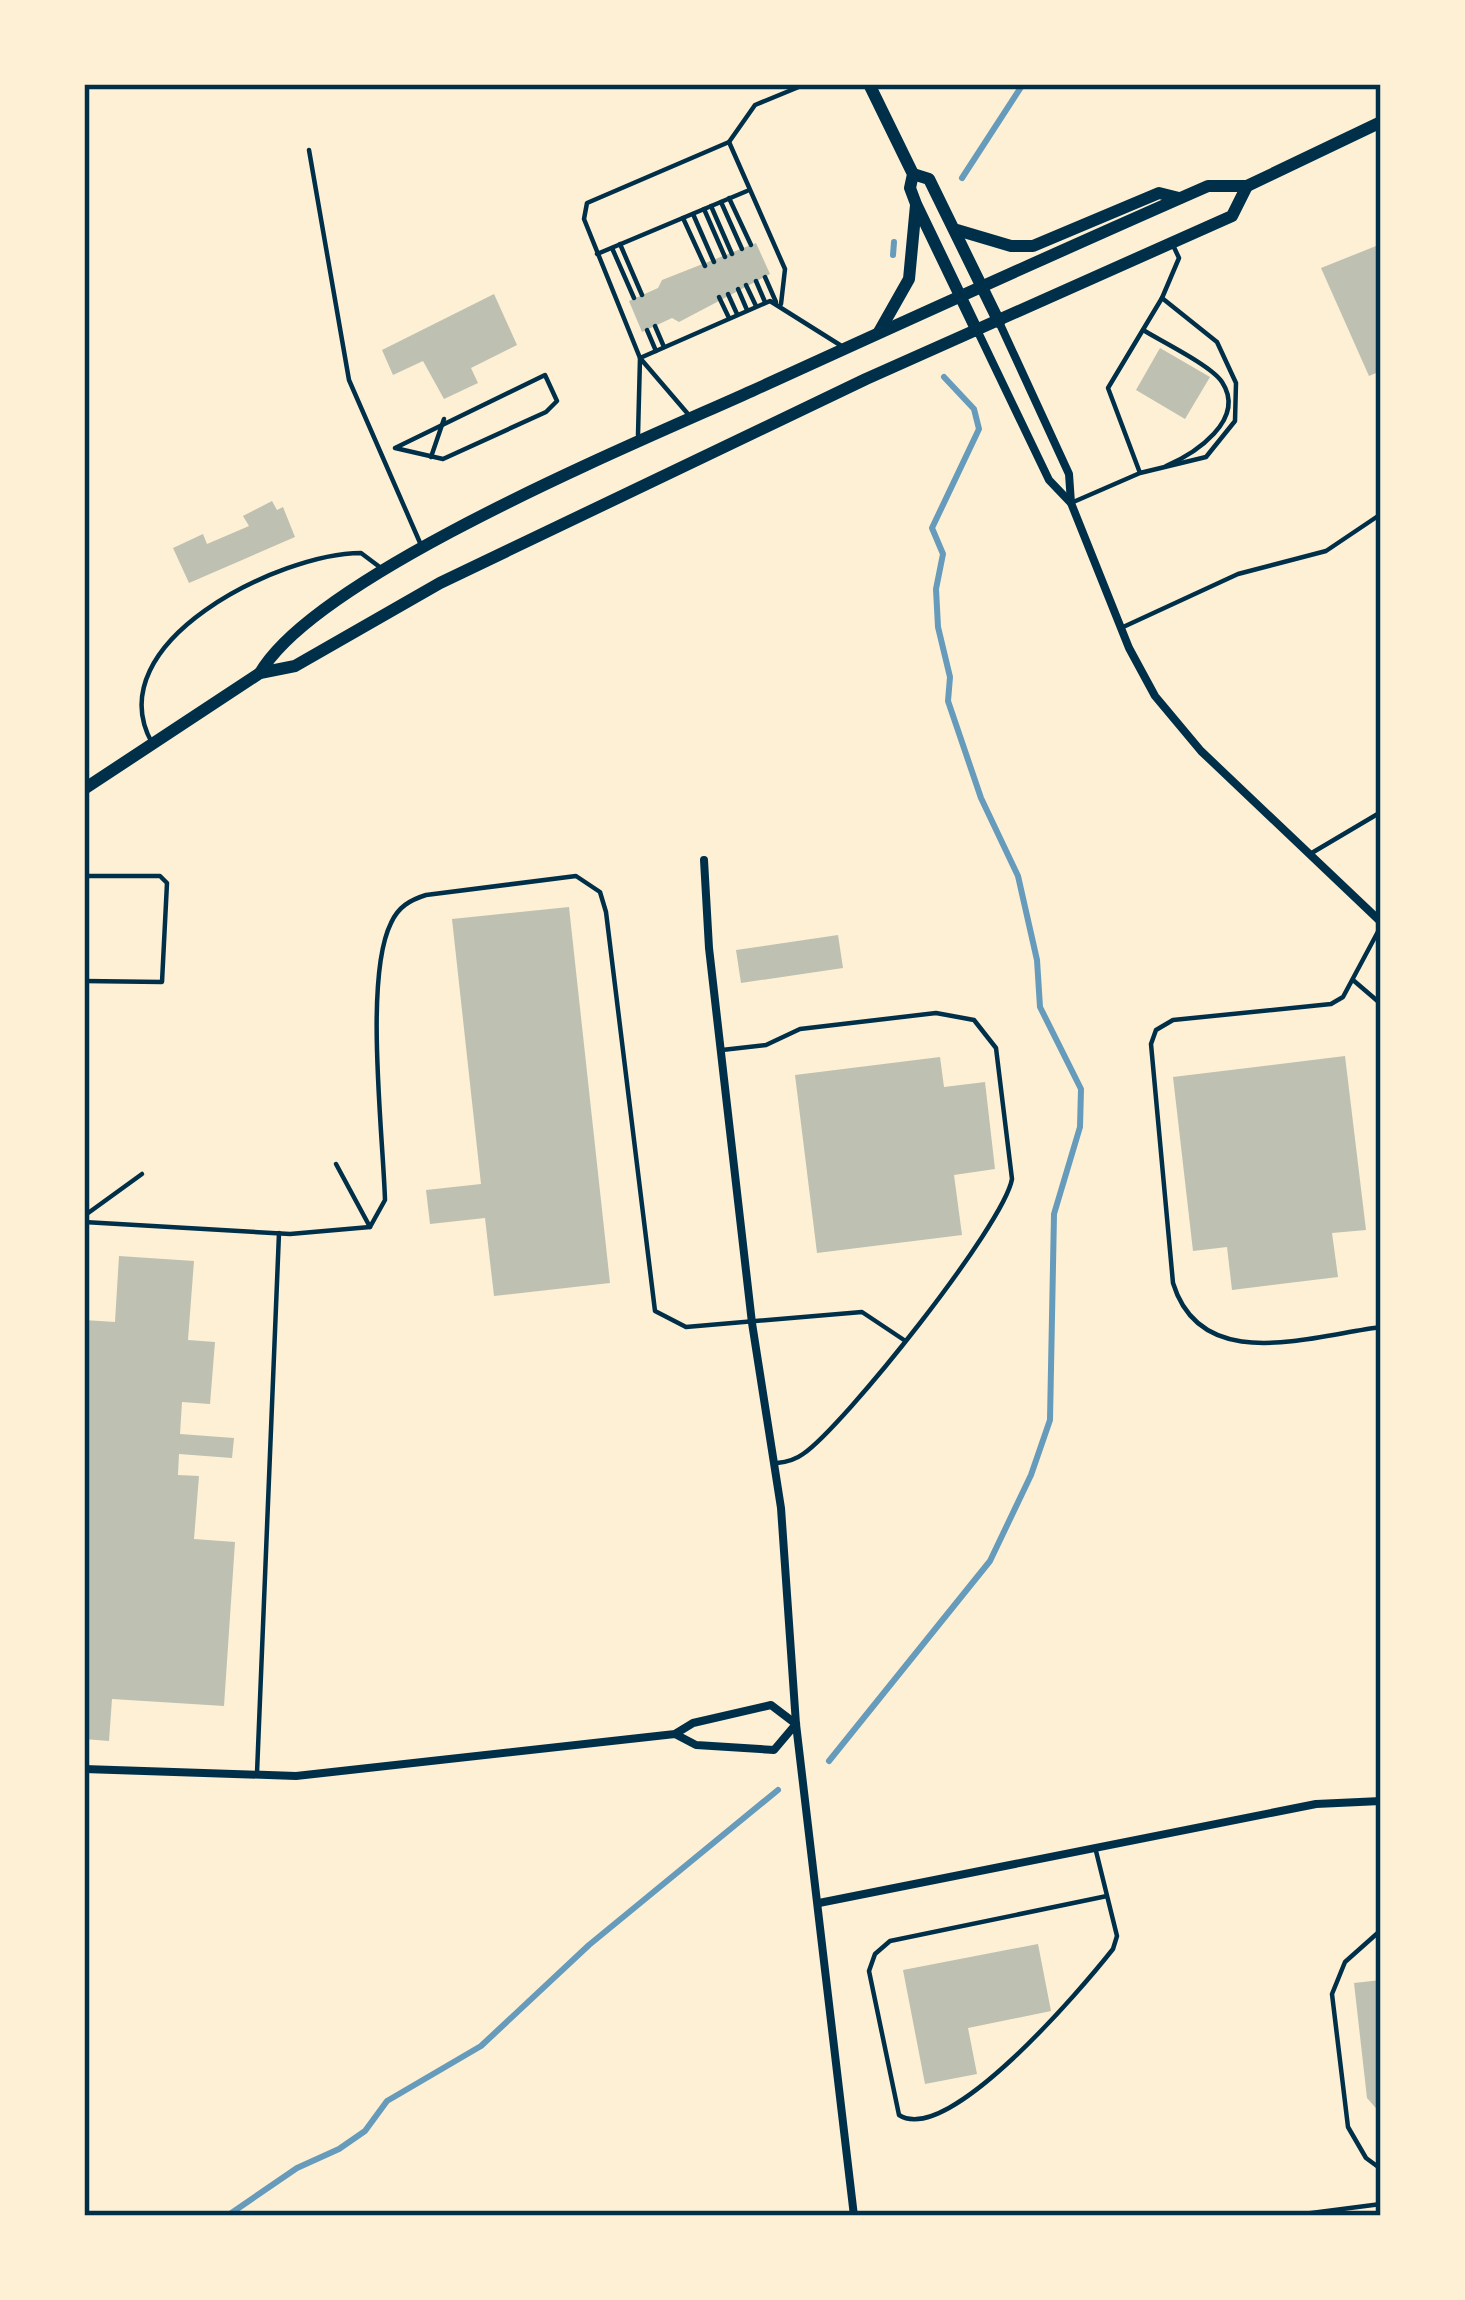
<svg xmlns="http://www.w3.org/2000/svg" width="1465" height="2300" font-family="Manrope,sans-serif">
<style>
.lines{fill:none;stroke-linecap:round;stroke-linejoin:round}
.stream{stroke:#669bbc;stroke-width:6}
.building{fill:#bec0b2}
.service{stroke:#003049;stroke-width:4.5}
.minor{stroke:#003049;stroke-width:8}
.primary{stroke:#003049;stroke-width:12}
.neatline{fill:none;stroke:#003049;stroke-width:4.5}
</style>
<rect width="100%" height="100%" fill="#fdf0d5"/>
<g class="lines">
<g class="stream">
<polyline points="962,178 1023,84"/>
<polyline points="893,255 894,242"/>
<polyline points="829,1761 990,1561 1031,1475 1050,1420 1054,1214 1080,1127 1081,1089 1040,1007 1037,960 1018,876 981,798 948,701 950,677 938,627 936,589 943,554 932,528 979,429 974,409 944,377"/>
<polyline points="227,2216 297,2168 339,2149 365,2131 387,2101 481,2046 589,1945 778,1790"/>
</g>
</g>
<g class="building">
<polygon points="756,243 770,274 679,322 672,318 642,332 629,301 658,288 662,280"/>
<polygon points="1381,244 1381,371 1369,376 1321,268"/>
<polygon points="494,294 517,345 471,368 478,383 444,399 423,361 393,375 382,350"/>
<polygon points="1160,348 1210,377 1185,419 1136,390"/>
<polygon points="272,501 277,510 283,507 295,537 189,583 173,548 203,534 207,544 249,526 243,516"/>
<polygon points="569,907 610,1283 494,1296 485,1218 430,1224 426,1190 481,1184 452,919"/>
<polygon points="838,935 843,968 741,983 736,950"/>
<polygon points="1345,1056 1366,1230 1332,1233 1338,1277 1232,1290 1227,1247 1193,1251 1173,1077"/>
<polygon points="940,1057 944,1087 985,1082 995,1169 954,1175 962,1235 817,1253 795,1075"/>
<polygon points="119,1256 194,1261 188,1340 215,1342 210,1404 182,1402 180,1434 234,1438 232,1458 179,1454 178,1475 199,1476 194,1539 235,1542 224,1706 112,1699 109,1741 84,1739 84,1320 115,1322"/>
<polygon points="1038,1944 1051,2011 968,2028 977,2074 925,2084 903,1970"/>
<polygon points="1381,1980 1381,2114 1367,2098 1354,1983"/>
</g>
<g class="lines">
<g class="service">
<polyline points="806,84 755,105 729,142 587,203 584,219 640,358 770,301 840,345"/>
<polyline points="729,142 785,269 781,304"/>
<polyline points="309,150 349,380 421,545"/>
<polyline points="729,198 751,245"/>
<polyline points="721,202 742,249"/>
<polyline points="711,206 732,254"/>
<polyline points="704,209 725,257"/>
<polyline points="693,214 714,262"/>
<polyline points="683,218 705,266"/>
<polyline points="620,244 642,295"/>
<polyline points="612,248 634,298"/>
<polyline points="597,254 747,191"/>
<polyline points="765,277 776,302"/>
<polyline points="756,281 765,302"/>
<polyline points="746,285 756,306"/>
<polyline points="738,289 747,310"/>
<polyline points="728,294 737,314"/>
<polyline points="719,297 729,318"/>
<polyline points="1162,298 1179,258 1172,243"/>
<polyline points="655,326 664,347"/>
<polyline points="647,330 656,351"/>
<path d="M1143,330C1161,341 1212,366 1222,382C1247,420 1194,454 1166,466"/>
<polygon points="545,375 557,401 546,412 443,459 395,448"/>
<polyline points="638,435 640,358 688,414"/>
<polyline points="431,457 444,419"/>
<polyline points="1071,503 1140,473 1206,457 1235,421 1236,383 1217,342 1162,298 1108,388 1140,473"/>
<polyline points="1121,628 1238,574 1326,551 1381,514"/>
<path d="M152,743C96,642 281,553 361,553L381,568"/>
<polyline points="1310,854 1381,812"/>
<polyline points="84,876 160,876 167,883 162,982 84,981"/>
<path d="M1381,926L1343,997L1331,1004L1173,1020L1156,1030L1151,1044L1173,1283C1201,1375 1310,1336 1381,1327"/>
<polyline points="1353,980 1381,1004"/>
<path d="M722,1050L766,1045L800,1029L936,1013L974,1020L996,1048L1012,1179C1004,1225 844,1426 803,1454C795,1460 787,1462 777,1463"/>
<polyline points="336,1164 370,1227"/>
<polyline points="84,1216 142,1174"/>
<path d="M84,1222L290,1234L370,1227L385,1200C383,1134 364,977 391,923C398,907 410,900 426,895L576,876L600,892L606,912L655,1311L686,1327L862,1312L904,1340"/>
<polyline points="257,1773 279,1233"/>
<path d="M1095,1847L1117,1936L1113,1949C1083,1987 948,2147 899,2115L869,1971L875,1954L890,1941L1107,1896"/>
<polyline points="1381,1930 1345,1962 1332,1994 1348,2127 1366,2158 1381,2169"/>
<polyline points="1288,2216 1381,2204"/>
</g>
<g class="minor">
<polyline points="999,322 1069,474 1071,503 1129,648 1155,696 1201,751 1381,922"/>
<polyline points="978,332 1049,480 1070,502"/>
<polyline points="704,860 709,948 752,1323 781,1508 796,1724 854,2216"/>
<polyline points="84,1769 296,1776 675,1734 693,1723 771,1705 796,1724 774,1750 696,1745 675,1734"/>
<polyline points="819,1903 1316,1804 1381,1801"/>
</g>
<g class="primary">
<polyline points="869,84 913,174 910,188 916,204 977,331"/>
<polyline points="913,174 929,179 999,322"/>
<polyline points="957,230 1011,246 1033,246 1159,193 1179,198"/>
<polyline points="879,332 909,279 916,205"/>
<path d="M260,673C317,574 639,442 752,391C903,322 1055,253 1208,186H1247L1381,122"/>
<polyline points="84,789 260,673 295,666 440,583 866,379 1232,216 1247,186"/>
</g>
</g>
<rect width="1465" height="2300" fill="none" stroke="#fdf0d5" stroke-width="174"/>
<rect x="87" y="87" width="1291" height="2126" class="neatline"/>
</svg>
